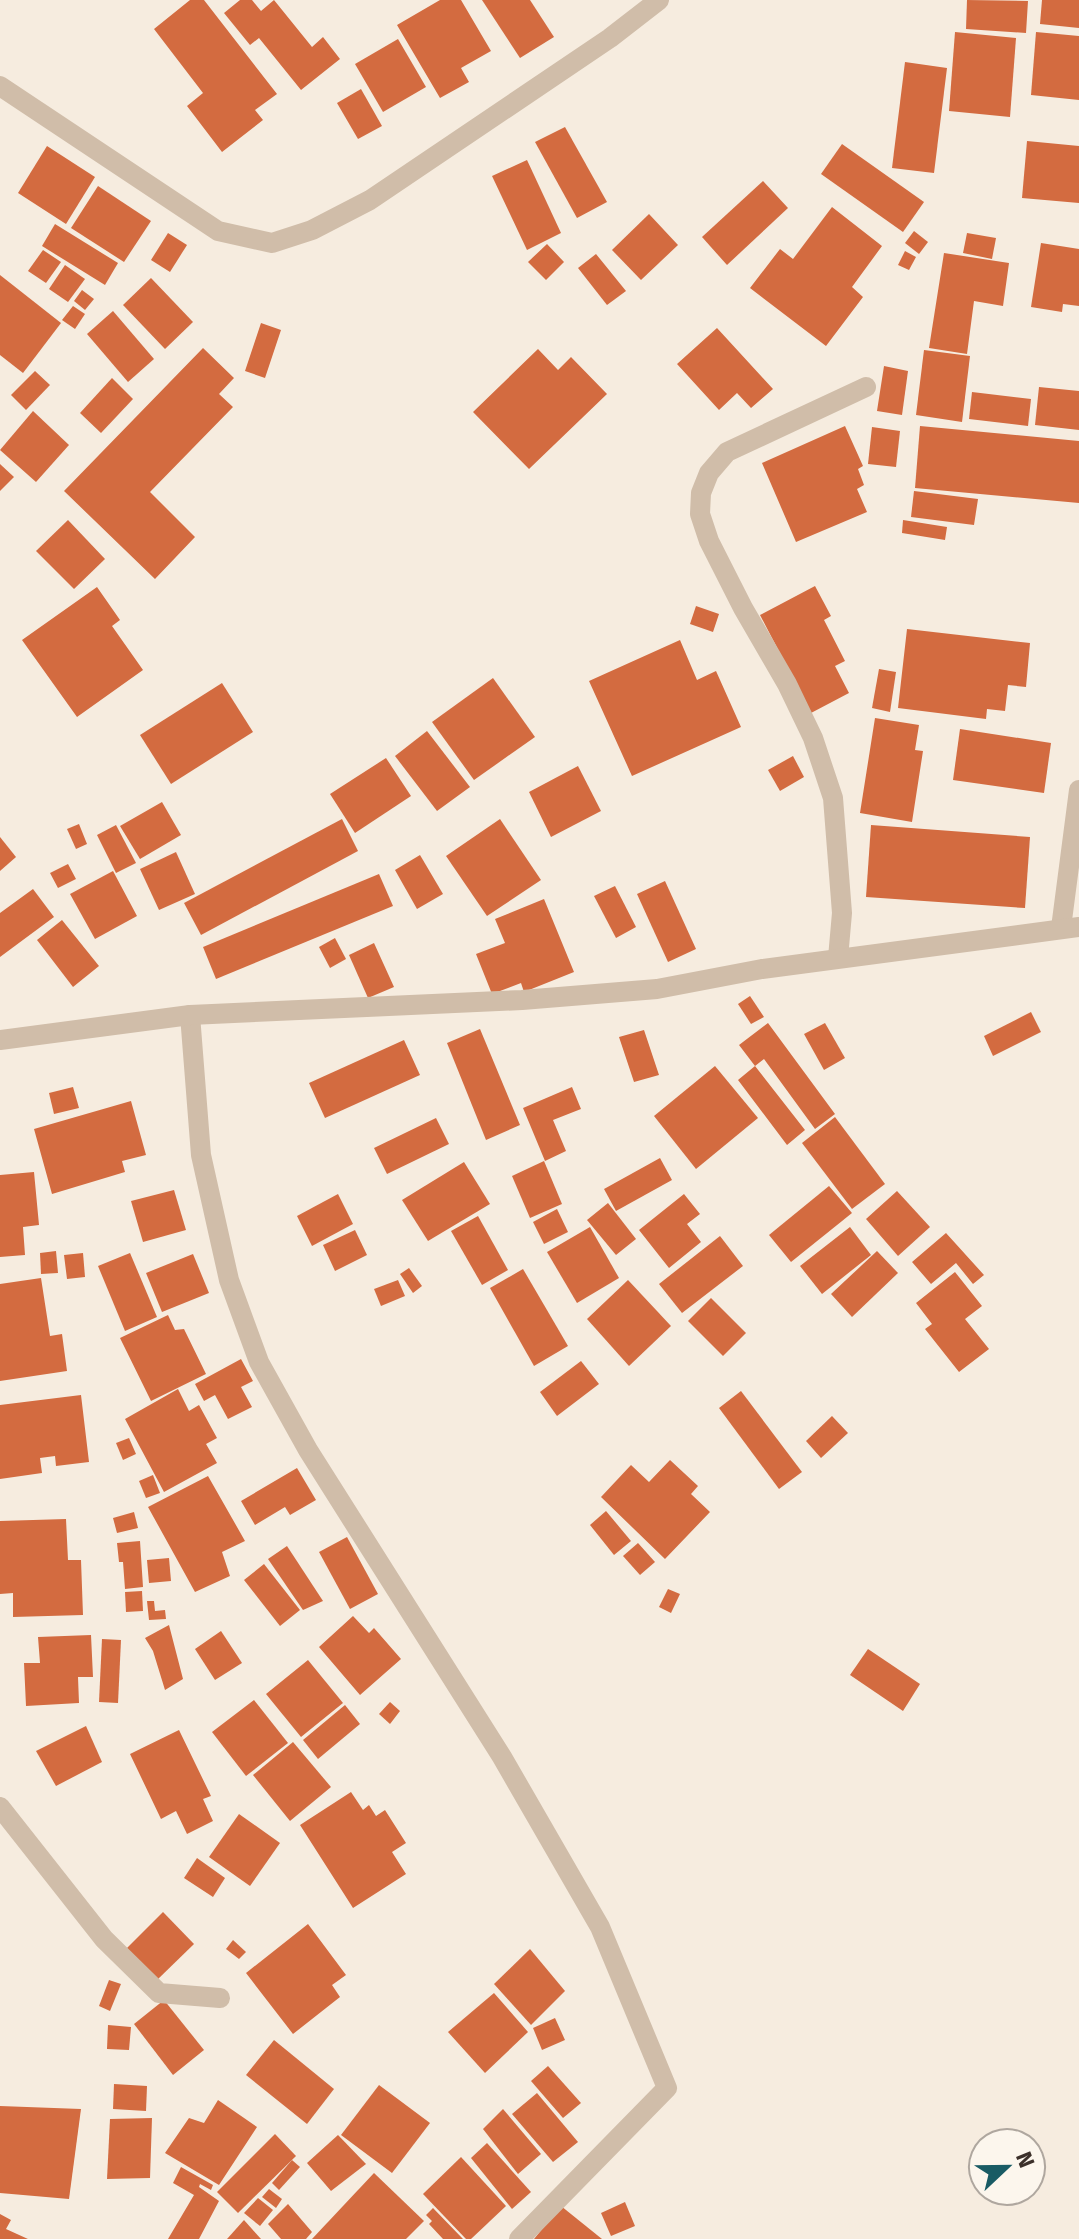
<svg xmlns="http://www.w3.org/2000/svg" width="1079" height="2239" font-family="'Fira Sans',sans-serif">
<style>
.building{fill:#d36b40}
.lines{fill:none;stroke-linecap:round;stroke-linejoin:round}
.street{stroke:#d0bda9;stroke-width:20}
</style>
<rect width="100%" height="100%" fill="#f6ecdf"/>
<g class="building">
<polygon points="190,0 204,0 277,94 255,110 263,120 222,152 187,106 203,93 154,29"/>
<polygon points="240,0 252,0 261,11 274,0 312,47 323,37 340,59 301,90 259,38 250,45 224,13"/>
<polygon points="440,0 461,0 491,51 461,68 469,82 440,98 397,25"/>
<polygon points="482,0 530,0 554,37 520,58"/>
<polygon points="967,0 1028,1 1026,33 966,29"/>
<polygon points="1042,0 1079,0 1079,28 1040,24"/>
<polygon points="955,32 1016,38 1010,117 949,111"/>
<polygon points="1036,32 1079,36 1079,100 1031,95"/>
<polygon points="398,39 426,87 383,112 355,64"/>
<polygon points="905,62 947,68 934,173 892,168"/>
<polygon points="361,89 382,126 358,139 337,103"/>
<polygon points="565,127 607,202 577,218 535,142"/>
<polygon points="1027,141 1079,146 1079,203 1022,198"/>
<polygon points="842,144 924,202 903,232 821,174"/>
<polygon points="47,146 95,177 66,224 18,193"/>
<polygon points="527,160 561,233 527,250 492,176"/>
<polygon points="763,181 788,208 727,265 702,237"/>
<polygon points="98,186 151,221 124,262 71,228"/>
<polygon points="832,207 882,246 852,287 863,297 826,346 750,288 780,249 793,259"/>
<polygon points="649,214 678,245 641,280 612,250"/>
<polygon points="55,224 118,263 105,285 42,246"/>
<polygon points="914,231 928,242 919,254 905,243"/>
<polygon points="168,233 187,245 170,272 151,260"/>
<polygon points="967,233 996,238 992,259 963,253"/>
<polygon points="1041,243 1079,249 1079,306 1063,304 1062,312 1031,307"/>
<polygon points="547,244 564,262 546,280 528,262"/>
<polygon points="43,250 61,262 46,283 28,271"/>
<polygon points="905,251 916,257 909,270 898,265"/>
<polygon points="944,253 1009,263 1003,306 974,301 967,354 929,348"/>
<polygon points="596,254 626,291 607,305 578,268"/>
<polygon points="65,265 85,279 68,302 49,289"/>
<polygon points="0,275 61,323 23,373 0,355"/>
<polygon points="151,278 193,322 165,349 123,305"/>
<polygon points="82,290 94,299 85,310 74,301"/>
<polygon points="73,306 85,314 75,329 62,320"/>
<polygon points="113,311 154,359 128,382 87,334"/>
<polygon points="261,323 281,330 265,378 245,371"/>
<polygon points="717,328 773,389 751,408 737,393 719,410 677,364"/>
<polygon points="203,348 234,378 219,394 233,407 150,492 195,537 155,579 64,491"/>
<polygon points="538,349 558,370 571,357 607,394 529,469 473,412"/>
<polygon points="924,350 970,356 962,422 916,415"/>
<polygon points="884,366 908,371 902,415 877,411"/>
<polygon points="35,371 50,385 26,410 11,395"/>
<polygon points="112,378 133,399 101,433 80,413"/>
<polygon points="1039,387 1079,391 1079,430 1035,425"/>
<polygon points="972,392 1031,399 1028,426 969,419"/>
<polygon points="33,411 69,445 36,482 0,450"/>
<polygon points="845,426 863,466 858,469 864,485 857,489 867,512 796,542 762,463"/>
<polygon points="920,426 1079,441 1079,503 915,488"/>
<polygon points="872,427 900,431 896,467 868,464"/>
<polygon points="0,464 14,477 0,491"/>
<polygon points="914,491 978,499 974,525 911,517"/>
<polygon points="68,520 105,559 74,589 36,551"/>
<polygon points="903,520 947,527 945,540 902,533"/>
<polygon points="815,586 831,616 824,620 845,661 835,666 849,693 811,713 760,615"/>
<polygon points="97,587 120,620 112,626 143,670 77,717 22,640"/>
<polygon points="696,606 719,614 713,632 690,624"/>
<polygon points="907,629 1030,643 1026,687 1008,685 1005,711 987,709 986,719 898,708"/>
<polygon points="680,640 697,680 716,671 741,727 632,776 589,681"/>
<polygon points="879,669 896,672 890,712 872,708"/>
<polygon points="493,678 535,737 474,780 432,722"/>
<polygon points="222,683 253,732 171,784 140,735"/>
<polygon points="875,718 919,725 915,750 923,751 912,822 860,813"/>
<polygon points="960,729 1051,743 1044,793 953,780"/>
<polygon points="427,731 470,787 437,811 395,756"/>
<polygon points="793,756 804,777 780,791 768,770"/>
<polygon points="386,758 411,796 355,833 330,794"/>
<polygon points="578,766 601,811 551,837 529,792"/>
<polygon points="162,802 181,835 140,859 120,826"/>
<polygon points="342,819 358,851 201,935 184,903"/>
<polygon points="500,819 541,880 487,916 446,856"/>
<polygon points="79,824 87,844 76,849 67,829"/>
<polygon points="116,825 136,863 116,873 97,835"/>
<polygon points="871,825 1030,837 1025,908 866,897"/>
<polygon points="0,837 16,857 0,871"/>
<polygon points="176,852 195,894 159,910 140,869"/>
<polygon points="420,855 443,894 417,909 395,870"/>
<polygon points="68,864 76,879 58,888 50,873"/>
<polygon points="113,871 137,916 95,939 70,894"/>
<polygon points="379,874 393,906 216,979 203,947"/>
<polygon points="665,881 696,949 668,962 637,894"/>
<polygon points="615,886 636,927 616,938 594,896"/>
<polygon points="33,889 54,917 0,957 0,913"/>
<polygon points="544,899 574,972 524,992 521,983 492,994 476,954 505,943 495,919"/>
<polygon points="62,920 99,966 73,987 37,940"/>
<polygon points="335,938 346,959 330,968 319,947"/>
<polygon points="374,943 394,987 368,998 349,955"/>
<polygon points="750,996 764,1017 751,1024 738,1004"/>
<polygon points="1031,1012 1041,1032 993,1056 984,1036"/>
<polygon points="768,1023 835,1114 815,1129 764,1059 755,1066 805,1130 787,1145 738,1080 755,1066 739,1045"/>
<polygon points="825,1023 845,1058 824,1070 804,1034"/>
<polygon points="480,1029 520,1125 486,1140 447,1043"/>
<polygon points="644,1030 659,1075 634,1082 619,1037"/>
<polygon points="404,1040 420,1075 325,1118 309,1083"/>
<polygon points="715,1066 758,1118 696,1169 654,1116"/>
<polygon points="73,1087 79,1108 54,1114 49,1093"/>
<polygon points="572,1087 581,1109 553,1120 566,1151 545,1161 523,1108"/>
<polygon points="131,1101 146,1155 122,1161 125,1172 52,1194 34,1129"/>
<polygon points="835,1117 885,1184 852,1209 802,1143"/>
<polygon points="436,1118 449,1144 387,1174 374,1148"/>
<polygon points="660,1158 672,1180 616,1211 604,1189"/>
<polygon points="544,1161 562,1204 530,1218 512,1176"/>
<polygon points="464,1162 490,1204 428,1241 402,1200"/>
<polygon points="34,1172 39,1225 23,1227 25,1255 0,1257 0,1175"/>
<polygon points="829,1186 852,1213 791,1262 769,1235"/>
<polygon points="174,1190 186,1230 143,1242 131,1201"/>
<polygon points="897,1191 930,1227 898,1256 866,1219"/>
<polygon points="338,1194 353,1224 312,1246 297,1216"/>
<polygon points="684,1194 700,1214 687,1224 701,1242 669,1268 639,1230"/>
<polygon points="608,1203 636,1239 616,1255 587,1220"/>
<polygon points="557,1209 568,1232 544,1244 533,1222"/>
<polygon points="478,1216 508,1270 482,1285 451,1231"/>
<polygon points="590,1227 619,1278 577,1303 547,1252"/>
<polygon points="850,1227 871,1255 822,1294 800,1266"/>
<polygon points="355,1230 367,1255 335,1271 323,1245"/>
<polygon points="946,1233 984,1275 973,1284 956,1263 931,1284 912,1262"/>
<polygon points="720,1236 743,1266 682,1313 659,1284"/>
<polygon points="56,1251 58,1273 41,1274 40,1253"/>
<polygon points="877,1251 898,1273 852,1317 831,1294"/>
<polygon points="83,1253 85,1277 67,1279 64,1255"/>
<polygon points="130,1253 157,1317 125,1331 98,1266"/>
<polygon points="193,1254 209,1293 162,1312 146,1273"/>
<polygon points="409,1268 422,1286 413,1293 400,1274"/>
<polygon points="523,1269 568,1346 534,1366 490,1288"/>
<polygon points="955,1272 982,1306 965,1319 989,1349 959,1372 925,1329 932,1324 916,1303"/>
<polygon points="41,1278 50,1336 62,1334 67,1371 0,1381 0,1284"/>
<polygon points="398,1280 405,1296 381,1306 374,1289"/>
<polygon points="628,1280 671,1326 629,1366 587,1319"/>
<polygon points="711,1298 746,1333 723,1356 688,1321"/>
<polygon points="168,1315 175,1330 184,1329 206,1374 151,1401 120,1338"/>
<polygon points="241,1359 253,1381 241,1387 252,1407 228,1419 215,1395 204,1401 195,1384"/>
<polygon points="581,1361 599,1384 557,1416 540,1392"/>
<polygon points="178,1389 189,1411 199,1405 217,1438 206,1444 217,1463 164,1492 125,1419"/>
<polygon points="741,1391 802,1472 779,1489 719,1408"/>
<polygon points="81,1395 89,1462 56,1466 55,1456 40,1458 42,1473 0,1479 0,1405"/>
<polygon points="832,1416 848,1433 821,1458 806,1441"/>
<polygon points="129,1438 136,1454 123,1460 116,1443"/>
<polygon points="670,1460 698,1486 691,1494 710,1512 665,1559 601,1497 631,1465 649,1482"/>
<polygon points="297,1468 316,1500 290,1515 285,1507 255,1525 241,1501"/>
<polygon points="153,1475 160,1493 146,1498 139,1481"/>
<polygon points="208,1476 245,1541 222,1552 230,1576 195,1592 148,1507"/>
<polygon points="606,1511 631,1541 614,1555 590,1525"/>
<polygon points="134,1512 138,1528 117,1533 113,1518"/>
<polygon points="66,1519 68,1560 81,1560 83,1615 13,1617 13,1593 0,1594 0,1521"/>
<polygon points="347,1537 378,1594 350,1609 319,1552"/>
<polygon points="140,1541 143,1587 125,1589 123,1562 119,1562 117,1543"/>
<polygon points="638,1543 655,1562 640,1575 623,1556"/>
<polygon points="287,1546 323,1601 303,1610 268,1559"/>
<polygon points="169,1558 171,1581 149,1583 147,1560"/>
<polygon points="264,1564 300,1610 280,1626 244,1580"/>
<polygon points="668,1589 680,1594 671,1613 659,1607"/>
<polygon points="142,1591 143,1611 126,1612 125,1592"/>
<polygon points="147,1601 154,1601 155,1611 165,1610 166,1619 149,1620"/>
<polygon points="353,1616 369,1633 374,1628 401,1659 360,1695 319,1647"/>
<polygon points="169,1625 183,1679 165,1690 153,1651 145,1638"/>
<polygon points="221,1631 242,1663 215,1680 195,1649"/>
<polygon points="91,1635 93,1677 78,1677 79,1703 26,1706 24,1663 40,1663 38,1637"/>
<polygon points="102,1639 121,1640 118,1703 99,1702"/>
<polygon points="868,1649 920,1684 903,1711 850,1675"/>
<polygon points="308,1660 343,1703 301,1737 266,1694"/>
<polygon points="254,1700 288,1743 246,1776 212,1732"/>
<polygon points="390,1702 400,1711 390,1724 379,1714"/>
<polygon points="345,1705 360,1724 318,1759 303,1740"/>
<polygon points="86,1726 102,1762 56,1786 36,1751"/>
<polygon points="179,1730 211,1796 203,1799 213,1821 187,1834 176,1811 161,1819 130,1754"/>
<polygon points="293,1742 331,1787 290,1821 253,1775"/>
<polygon points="351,1792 363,1810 369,1805 376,1816 385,1810 406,1843 392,1852 406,1874 353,1908 300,1825"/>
<polygon points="239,1814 280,1843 250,1886 209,1857"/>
<polygon points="197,1858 225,1878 213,1897 184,1878"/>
<polygon points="163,1912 194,1944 156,1981 126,1949"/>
<polygon points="308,1924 346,1975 332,1985 340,1997 293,2034 246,1973"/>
<polygon points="233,1940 246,1952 239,1959 226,1949"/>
<polygon points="530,1949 565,1991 531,2025 494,1984"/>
<polygon points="109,1980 121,1984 110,2011 99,2006"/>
<polygon points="494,1993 528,2032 485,2073 448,2032"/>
<polygon points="164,2000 204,2050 173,2075 134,2024"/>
<polygon points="555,2018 565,2040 542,2050 533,2028"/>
<polygon points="108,2025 131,2027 129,2050 107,2049"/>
<polygon points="274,2040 334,2089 307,2124 246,2075"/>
<polygon points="548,2066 581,2103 563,2118 531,2081"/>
<polygon points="114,2084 147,2086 146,2111 113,2109"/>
<polygon points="379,2085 430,2123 392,2173 341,2135"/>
<polygon points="537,2093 578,2142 553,2162 512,2114"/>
<polygon points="218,2100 257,2127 219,2185 165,2153 189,2118 204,2123"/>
<polygon points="0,2106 81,2109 69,2199 0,2193"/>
<polygon points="503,2109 541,2154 518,2174 483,2129"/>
<polygon points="152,2118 150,2178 107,2179 110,2119"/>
<polygon points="275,2134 296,2156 238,2213 217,2192"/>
<polygon points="338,2135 366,2164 331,2191 307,2163"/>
<polygon points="487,2143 531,2192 512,2209 471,2158"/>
<polygon points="461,2157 506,2206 471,2239 466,2239 423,2194"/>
<polygon points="292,2160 300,2167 279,2190 272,2183"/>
<polygon points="181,2167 213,2185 211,2190 200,2184 199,2187 219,2201 199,2239 168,2239 194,2195 173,2183"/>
<polygon points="374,2173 424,2221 406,2239 312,2239"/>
<polygon points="269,2189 282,2199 276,2208 262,2197"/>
<polygon points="258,2198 273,2210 260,2226 244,2213"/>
<polygon points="625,2202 635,2226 611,2236 601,2213"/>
<polygon points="288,2204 312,2232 306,2239 281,2239 268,2224"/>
<polygon points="561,2206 602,2239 534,2239"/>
<polygon points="433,2208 463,2239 443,2239 429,2224 432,2221 426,2215"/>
<polygon points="0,2214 11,2220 6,2229 28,2239 0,2239"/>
<polygon points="244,2220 261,2239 227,2239"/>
</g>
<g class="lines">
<g class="street">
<polyline points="0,86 218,231 272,243 312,230 370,200 610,38 659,0"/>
<polyline points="1061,928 1079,790"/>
<polyline points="838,958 842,913 833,798 813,738 787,684 743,608 709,541 700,514 701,493 709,473 727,452 866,387"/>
<polyline points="190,1015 201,1155 229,1280 259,1362 308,1450 502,1757 600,1927 667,2088 519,2239"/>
<polyline points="0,1040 190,1015 522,1000 657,989 762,969 1079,927"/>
<polyline points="0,1807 104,1939 159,1993 220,1998"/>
</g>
</g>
<g transform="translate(1007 2167) rotate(68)"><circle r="38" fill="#fcf6ed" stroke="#afa79f" stroke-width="2"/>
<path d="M0-6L14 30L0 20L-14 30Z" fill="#195b64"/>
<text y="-12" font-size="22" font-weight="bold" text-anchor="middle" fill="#3c302a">N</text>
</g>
</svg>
